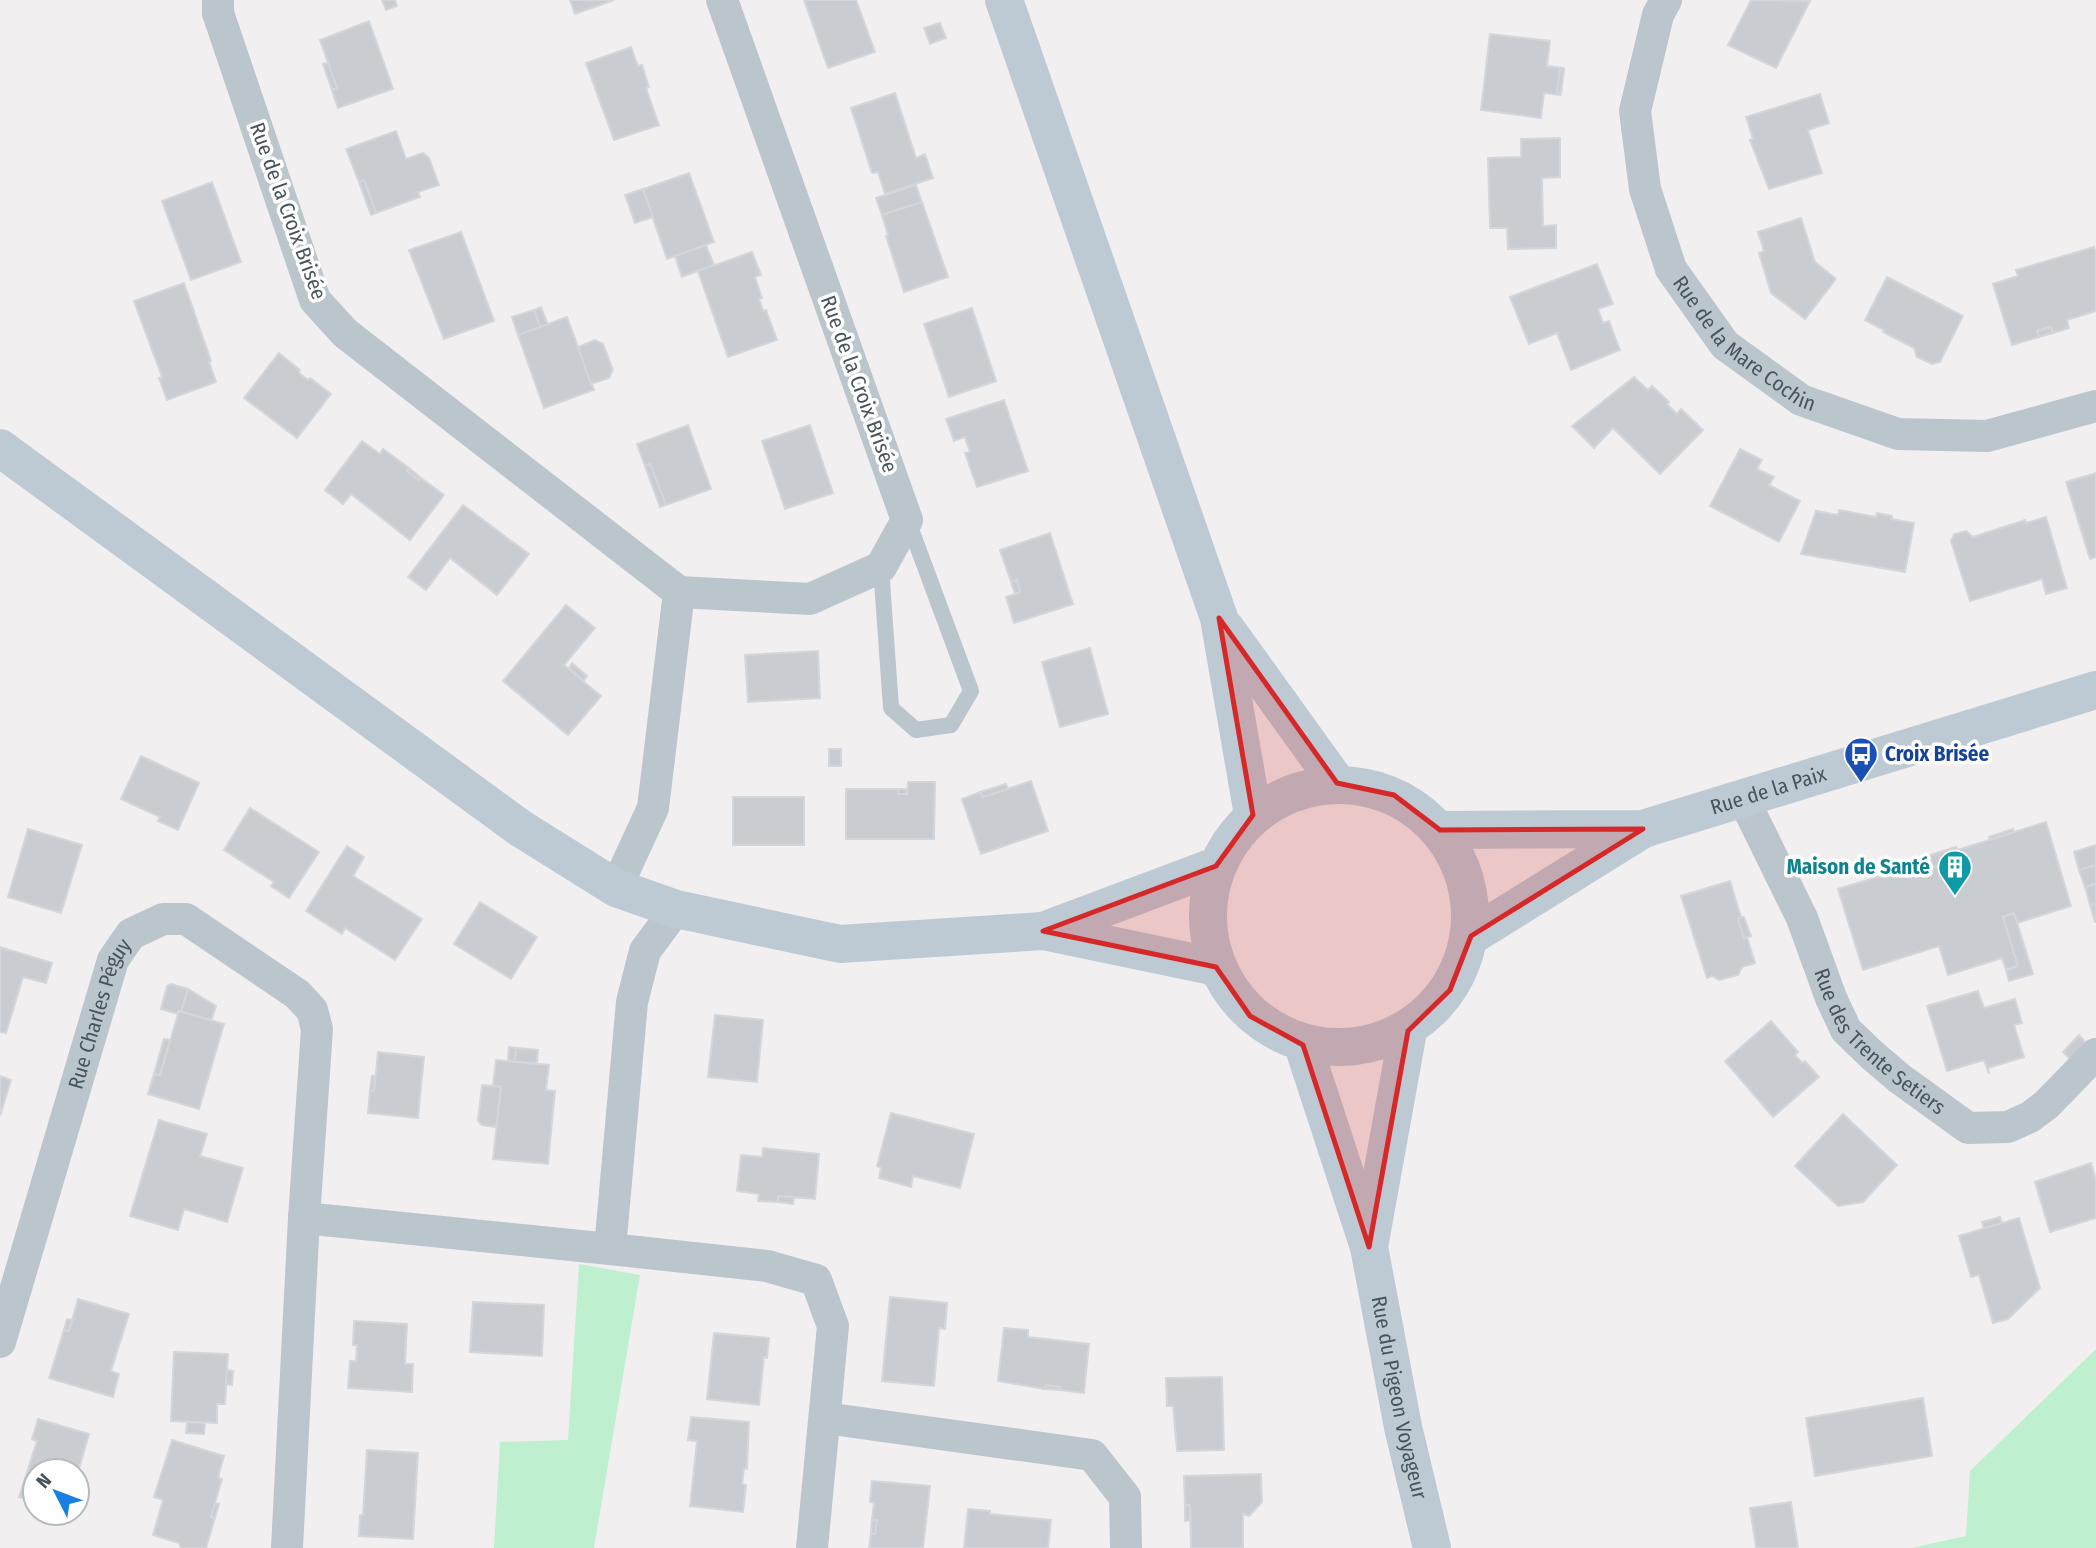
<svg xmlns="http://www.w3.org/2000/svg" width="2096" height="1548" font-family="'Fira Sans Condensed',sans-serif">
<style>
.green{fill:#beefce}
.building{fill:#c9cdd2;stroke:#d4d6db;stroke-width:2}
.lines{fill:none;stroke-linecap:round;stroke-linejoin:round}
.lane{stroke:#bbc5cc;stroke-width:16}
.street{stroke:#bbc5cc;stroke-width:32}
.secondary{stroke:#bdc9d3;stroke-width:38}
.marked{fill:#d62828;fill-opacity:0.2;stroke:#d62828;stroke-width:5;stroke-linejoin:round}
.labels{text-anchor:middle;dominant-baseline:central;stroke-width:7;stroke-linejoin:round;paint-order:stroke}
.street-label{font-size:21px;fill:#47545d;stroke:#fff}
.transit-label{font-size:21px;font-weight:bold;fill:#164399;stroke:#fff;text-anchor:start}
.culture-label{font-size:21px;font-weight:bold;fill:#0d838f;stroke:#fff;text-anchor:end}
</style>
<rect width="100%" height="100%" fill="#f2eff0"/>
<g class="green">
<polygon points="579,1264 640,1275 594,1548 494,1548 500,1442 568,1440"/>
<polygon points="2096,1349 2096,1548 1912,1548 1966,1536 1970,1471"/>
</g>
<g class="building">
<polygon points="382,0 395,0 397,6 386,10"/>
<polygon points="570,0 614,0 575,14"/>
<polygon points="804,0 856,0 875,52 828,68"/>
<polygon points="1751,0 1810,1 1776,68 1728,45"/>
<polygon points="369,21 393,89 338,108 332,90 337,88 320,40"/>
<polygon points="940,23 946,38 930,44 924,28"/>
<polygon points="1490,34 1550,41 1547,66 1564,68 1560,69 1557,93 1561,95 1544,93 1541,118 1481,110"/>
<polygon points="631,47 638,66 642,65 649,87 646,88 659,125 614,140 586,63"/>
<polygon points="328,63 337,88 332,90 323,64"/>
<polygon points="1560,69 1564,69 1561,94 1557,93"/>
<polygon points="895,93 916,158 925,154 933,178 885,194 878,172 872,173 851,108"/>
<polygon points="1820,94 1829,123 1808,130 1822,173 1769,189 1750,140 1753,139 1746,117"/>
<polygon points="396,131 406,159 423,153 429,158 439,185 418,192 420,197 376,213 364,180 359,182 346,149"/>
<polygon points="1560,138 1560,177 1542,178 1543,226 1556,225 1556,248 1508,249 1507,228 1490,228 1488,158 1521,157 1521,139"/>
<polygon points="689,173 714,242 667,259 643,189"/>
<polygon points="364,180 376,213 371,215 359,182"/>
<polygon points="212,182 241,262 191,280 162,201"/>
<polygon points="916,185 922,202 882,215 876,198"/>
<polygon points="643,189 653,217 635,223 625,195"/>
<polygon points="922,202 948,277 904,292 886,236 888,235 882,215"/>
<polygon points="1801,218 1815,262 1836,279 1805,319 1771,293 1759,253 1764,251 1758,232"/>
<polygon points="461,232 494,321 444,339 409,250"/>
<polygon points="706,245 714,265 682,277 675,256"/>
<polygon points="2094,247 2096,254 2096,311 2067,320 2069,328 2053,333 2051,327 2037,331 2039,337 2012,345 1993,284 2018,276 2016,270"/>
<polygon points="752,252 761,275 755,277 762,298 759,299 763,311 766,310 777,340 728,357 698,271"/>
<polygon points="1597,264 1613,304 1598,309 1603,323 1609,321 1620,350 1571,370 1557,333 1529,344 1510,297"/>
<polygon points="1887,277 1963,316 1940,362 1932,364 1917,357 1914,348 1883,332 1884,330 1865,320"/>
<polygon points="184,283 211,361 209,362 216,382 167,400 159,378 162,377 134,301"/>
<polygon points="541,307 548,325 540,327 534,310"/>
<polygon points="972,308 996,381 949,397 924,324"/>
<polygon points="534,310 540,327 518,335 512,317"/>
<polygon points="567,317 594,390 544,408 518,335"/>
<polygon points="2051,327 2053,333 2039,337 2037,331"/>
<polygon points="595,340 603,344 613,370 609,378 591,384 578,347"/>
<polygon points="279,353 300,370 299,373 308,380 310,378 331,394 297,438 244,398"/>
<polygon points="1634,377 1648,390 1652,386 1669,402 1667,404 1677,414 1681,409 1703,430 1660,474 1613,428 1594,448 1572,426"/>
<polygon points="1004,400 1028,471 977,487 965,453 970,452 965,437 954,441 946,419"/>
<polygon points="688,425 711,489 666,505 650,464 645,466 637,444"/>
<polygon points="810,425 833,493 785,509 762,441"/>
<polygon points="362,441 380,454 383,449 409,468 407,471 419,480 421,478 444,495 410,540 351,494 343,504 325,490"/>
<polygon points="1740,449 1762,460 1757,469 1774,477 1769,485 1800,501 1779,542 1710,506"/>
<polygon points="650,464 666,505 660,507 645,466"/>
<polygon points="409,468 421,478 419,480 407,471"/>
<polygon points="2096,473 2096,557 2090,559 2066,482"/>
<polygon points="463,505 529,554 497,595 450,558 426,590 408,577"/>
<polygon points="1839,510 1876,517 1877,513 1892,516 1891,519 1914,523 1905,572 1801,554 1816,511 1838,515"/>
<polygon points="2046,517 2067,588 2046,594 2042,579 1970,601 1951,541 1954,534 1966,531 1973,537 2025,520 2026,523"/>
<polygon points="1050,533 1073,604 1014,623 1006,597 1020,592 1017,580 1011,582 1000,550"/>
<polygon points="1017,580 1020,592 1015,594 1011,582"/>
<polygon points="566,605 595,628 564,665 601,696 568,735 503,681"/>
<polygon points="1090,648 1108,714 1060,727 1042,662"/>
<polygon points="818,651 820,698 748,702 745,655"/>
<polygon points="572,663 587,676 584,681 569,668"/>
<rect x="829" y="749" width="12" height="17"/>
<polygon points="141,756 199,783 178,830 158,821 160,817 121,799"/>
<polygon points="1031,781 1048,831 981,854 962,799 980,792 983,797"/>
<polygon points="908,782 935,782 934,839 846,839 846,789 898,789 898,794 907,794"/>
<polygon points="1006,784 1008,789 983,797 980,792"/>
<rect x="898" y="789" width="9" height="5"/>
<rect x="733" y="797" width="71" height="48"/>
<polygon points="250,808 319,852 289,898 271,886 274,882 224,850"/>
<polygon points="2046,822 2071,906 2017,923 2014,913 2003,917 2018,966 2006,970 2002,958 1948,975 1939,946 1863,970 1838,889 1916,865 1918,872 1961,859 1957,850"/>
<polygon points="28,829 82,845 61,913 8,897"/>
<polygon points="2013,829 2014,832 1990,840 1989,837"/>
<polygon points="2096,845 2096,865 2079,870 2074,852"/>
<polygon points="347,846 364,857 353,876 422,919 395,960 345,928 342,934 306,911"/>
<polygon points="1956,847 1961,859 1918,872 1914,860"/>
<polygon points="2096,865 2096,884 2085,887 2079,870"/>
<polygon points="1730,881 1741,917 1738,919 1744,938 1747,937 1755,963 1742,967 1738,975 1719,980 1712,976 1707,978 1681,896"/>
<polygon points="2096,884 2096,903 2090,905 2085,887"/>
<polygon points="480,902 537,937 511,979 454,944"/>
<polygon points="2096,903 2096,922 2095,922 2090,905"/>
<polygon points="2014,913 2033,974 2009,981 2006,970 2018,966 2003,917"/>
<polygon points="1741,917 1744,917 1751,936 1744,938 1738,919"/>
<polygon points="0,947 52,963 46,983 23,977 6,1033 0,1032"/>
<polygon points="171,984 188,989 181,1012 179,1011 178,1014 161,1009 167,986"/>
<polygon points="188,989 216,1006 211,1021 181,1012"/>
<polygon points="1978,991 1984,1008 2015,999 2022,1023 2014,1025 2024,1057 1988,1068 1989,1074 1984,1060 1947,1071 1927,1006"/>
<polygon points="179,1011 224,1024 199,1109 148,1094 154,1074 160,1075"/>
<polygon points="715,1015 763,1020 757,1082 708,1077"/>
<polygon points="1771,1021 1798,1052 1795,1055 1802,1063 1805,1061 1819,1077 1773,1117 1725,1061"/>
<polygon points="2079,1035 2088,1045 2072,1061 2063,1052"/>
<polygon points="164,1039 170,1040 160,1075 154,1074"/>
<polygon points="509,1047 516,1048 515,1062 508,1060"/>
<polygon points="516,1048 538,1050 537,1063 515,1062"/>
<polygon points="378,1052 424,1057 418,1118 368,1113 370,1090 374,1091"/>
<polygon points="496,1060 549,1065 546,1090 555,1091 548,1164 493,1159 501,1087 493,1086"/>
<polygon points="0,1076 11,1080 0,1116"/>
<polygon points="372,1076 375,1076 374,1091 370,1090"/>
<polygon points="482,1085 501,1087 496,1127 482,1125 478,1121"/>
<polygon points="891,1113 974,1134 960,1188 913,1176 911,1187 879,1178 881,1168 877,1166"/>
<polygon points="1843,1114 1897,1165 1863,1202 1838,1206 1795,1166"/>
<polygon points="159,1120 207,1134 200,1156 243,1168 227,1222 184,1209 178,1230 130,1216"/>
<polygon points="763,1148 819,1154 815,1199 778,1196 778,1202 758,1201 759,1194 737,1191 741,1155 762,1157"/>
<polygon points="2091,1163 2096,1180 2096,1218 2050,1232 2035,1182"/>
<polygon points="778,1196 794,1197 793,1204 778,1202"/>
<polygon points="2000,1217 2002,1224 1984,1229 1982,1222"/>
<polygon points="2019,1218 2040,1288 2008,1319 1993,1323 1979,1275 1971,1277 1959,1236"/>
<polygon points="890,1297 947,1303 945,1329 939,1328 934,1386 882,1381"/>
<polygon points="78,1299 129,1314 111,1371 119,1374 113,1397 49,1378 64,1330 69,1331"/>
<polygon points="473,1302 544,1305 542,1356 470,1352"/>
<polygon points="67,1319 72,1320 69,1331 64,1330"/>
<polygon points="354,1321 407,1324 405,1364 413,1364 412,1392 348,1388 350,1361 356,1361 357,1345 353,1345"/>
<polygon points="1004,1328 1028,1330 1028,1337 1089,1344 1084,1393 1059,1390 1060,1387 1046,1385 1045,1389 998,1381"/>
<polygon points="714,1333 769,1338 767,1358 764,1357 759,1405 707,1399"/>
<polygon points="174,1352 228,1354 225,1404 217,1404 217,1423 171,1421"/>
<polygon points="227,1370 233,1371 232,1385 226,1384"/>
<polygon points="1222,1377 1224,1450 1177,1451 1173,1406 1167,1406 1166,1378"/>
<polygon points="1046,1385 1060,1387 1059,1390 1045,1389"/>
<polygon points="1923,1398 1932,1456 1815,1476 1806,1418"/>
<polygon points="691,1417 749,1422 747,1469 744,1468 742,1484 746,1485 743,1512 690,1506 697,1441 688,1440"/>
<polygon points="38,1419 89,1434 77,1476 77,1471 35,1471 35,1501 19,1497 37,1441 32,1439"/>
<polygon points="187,1422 205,1423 204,1434 186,1433"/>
<polygon points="172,1440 224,1456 218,1478 222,1479 211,1517 215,1518 206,1548 181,1548 179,1543 153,1535 163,1500 154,1497"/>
<polygon points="367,1450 418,1453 413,1539 359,1536 360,1515 363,1515"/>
<polygon points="1261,1474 1262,1502 1249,1516 1243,1514 1243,1548 1191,1548 1190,1505 1185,1505 1184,1476"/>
<polygon points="872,1481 930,1486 923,1548 869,1548 871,1534 875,1534 877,1520 872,1520 874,1503 870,1502"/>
<polygon points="1791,1502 1798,1548 1756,1548 1750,1508"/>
<polygon points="215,1503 219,1504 215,1518 211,1517"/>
<polygon points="1185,1505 1190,1505 1190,1520 1185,1521"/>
<polygon points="968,1509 990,1511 990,1514 1051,1520 1048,1548 964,1548"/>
<polygon points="872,1520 877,1520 875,1534 871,1534"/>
</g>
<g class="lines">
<polyline class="lane" points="881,567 891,708 916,730 951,725 971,691 908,521"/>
<g class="street">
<polyline points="218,0 218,13 315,300 345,333 679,592 653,808 616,888"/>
<path id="s1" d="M1666,0L1658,15L1635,111L1645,189L1671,269L1725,345L1801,400L1898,434L1987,436L2096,406"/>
<polyline points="679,592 810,599 881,567 907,520 722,0"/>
<path id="s2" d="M1743,798L1802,918L1831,998L1846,1030L1872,1055L1899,1078L1968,1128L2008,1127L2030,1117L2046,1105L2096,1054"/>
<polyline points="304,1218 610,1249 632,1002 645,951 676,909"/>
<polyline points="610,1249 767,1266 816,1280 833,1326 812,1548"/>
<path id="s3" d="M0,1342L113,960L131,934L163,919H186L297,994L312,1010L317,1029L304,1218L287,1548"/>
<polyline points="825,1418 1092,1455 1125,1497 1126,1548"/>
</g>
<g class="secondary">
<polyline points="1004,0 1219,618 1253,815"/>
<polyline points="0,448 520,828 616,888 676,909 840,944 1043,931 1216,967"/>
<polyline points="1226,629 1337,783"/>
<circle cx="1339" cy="916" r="131"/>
<path id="s4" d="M1440,830L1643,829L2096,690"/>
<polyline points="1043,931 1216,866"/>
<polyline points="1471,936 1643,829"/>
<path id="s5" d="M1303,1045L1369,1247L1403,1427L1432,1548"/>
<polyline points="1370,1241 1408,1031"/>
</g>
</g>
<path class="marked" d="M1219,618L1337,783L1394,795L1440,830L1643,829L1471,936L1450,990L1408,1031L1369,1247L1303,1045L1250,1016L1216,967L1043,931L1216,866L1253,815Z"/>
<defs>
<g id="bus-pin" transform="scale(1.75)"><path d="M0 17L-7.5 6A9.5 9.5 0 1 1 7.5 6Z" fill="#1a4fb4" stroke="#fff"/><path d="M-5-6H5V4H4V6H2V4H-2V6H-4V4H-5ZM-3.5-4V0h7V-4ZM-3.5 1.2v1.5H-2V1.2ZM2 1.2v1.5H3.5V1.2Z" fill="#fff"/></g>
<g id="building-pin" transform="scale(1.75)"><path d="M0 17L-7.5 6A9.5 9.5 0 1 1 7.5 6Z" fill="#0f9aa8" stroke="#fff"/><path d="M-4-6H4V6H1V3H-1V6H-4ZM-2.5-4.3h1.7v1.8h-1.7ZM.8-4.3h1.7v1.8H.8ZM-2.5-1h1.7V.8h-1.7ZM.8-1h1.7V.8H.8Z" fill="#fff"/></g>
</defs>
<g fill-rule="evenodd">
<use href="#bus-pin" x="1861" y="754"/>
<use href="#building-pin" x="1955" y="867"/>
</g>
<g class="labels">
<g class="street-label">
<text transform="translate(288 211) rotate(70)">Rue de la Croix Brisée</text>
<text stroke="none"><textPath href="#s1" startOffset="385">Rue de la Mare Cochin</textPath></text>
<text transform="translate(859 384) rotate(70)">Rue de la Croix Brisée</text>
<text stroke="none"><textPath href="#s4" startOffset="334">Rue de la Paix</textPath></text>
<text stroke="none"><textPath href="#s3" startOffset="343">Rue Charles Péguy</textPath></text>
<text stroke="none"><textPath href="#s2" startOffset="284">Rue des Trente Setiers</textPath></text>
<text stroke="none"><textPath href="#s5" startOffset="366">Rue du Pigeon Voyageur</textPath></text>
</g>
<g class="transit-label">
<text x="1885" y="754">Croix Brisée</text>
</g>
<g class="culture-label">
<text x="1930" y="867">Maison de Santé</text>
</g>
</g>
<g transform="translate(56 1492) rotate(312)"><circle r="33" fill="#ffffff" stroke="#b5bbbe" stroke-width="2"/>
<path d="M0-5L12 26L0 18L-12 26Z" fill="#1880e3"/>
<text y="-10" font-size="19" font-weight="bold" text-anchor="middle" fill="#47545d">N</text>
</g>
</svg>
